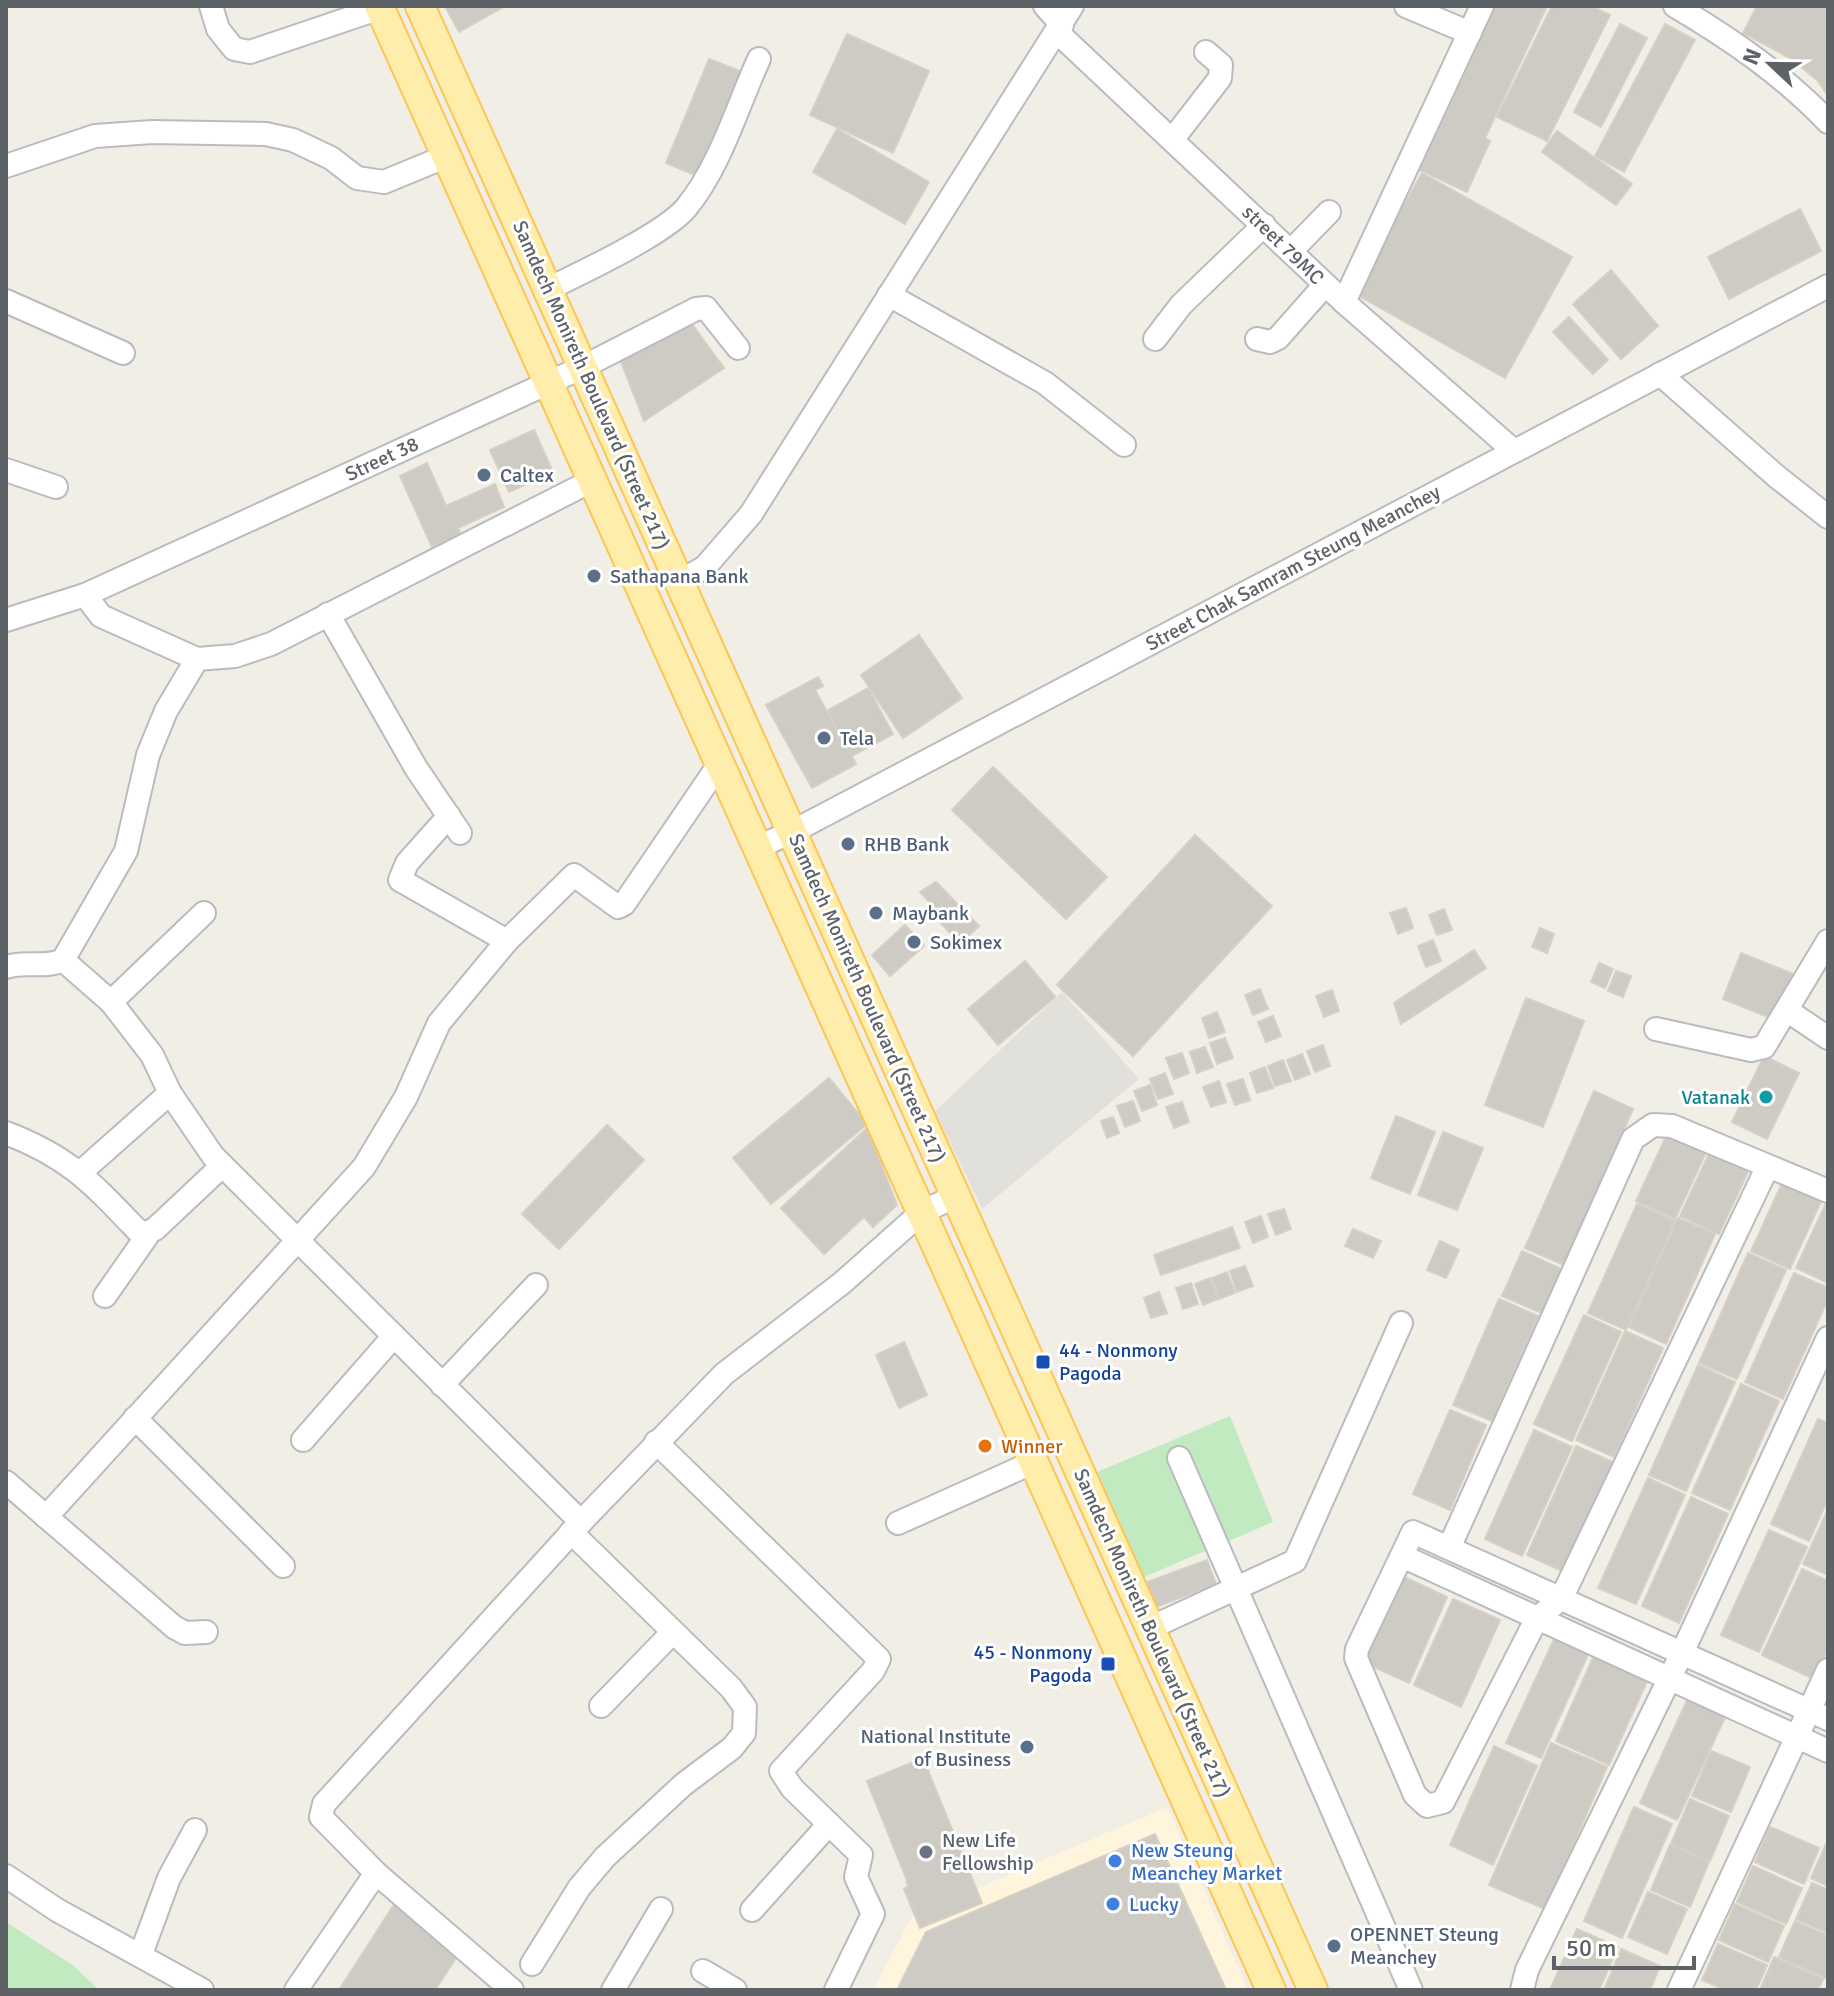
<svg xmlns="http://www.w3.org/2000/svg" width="1834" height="1996" font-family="Signika,sans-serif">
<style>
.commercial{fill:#fff5dc}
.industrial{fill:#e1e0da}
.green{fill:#c2eac0}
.building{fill:#cecac4;stroke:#d6cfc3;stroke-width:2}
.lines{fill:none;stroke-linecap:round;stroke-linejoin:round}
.minor-casing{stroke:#b8bcc0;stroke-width:26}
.major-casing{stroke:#fec552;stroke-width:32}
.minor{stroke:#fff;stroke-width:22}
.major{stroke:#ffedac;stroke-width:28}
.service-dot{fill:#5c6f8a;stroke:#fff;stroke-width:3}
.culture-dot{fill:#0f9aa8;stroke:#fff;stroke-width:3}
.transit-dot{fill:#1a4fb4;stroke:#fff;stroke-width:3}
.food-dot{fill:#e8710a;stroke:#fff;stroke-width:3}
.worship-dot{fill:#6b7280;stroke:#fff;stroke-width:3}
.shop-dot{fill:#3f7fe0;stroke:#fff;stroke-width:3}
.labels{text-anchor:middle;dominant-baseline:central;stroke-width:6;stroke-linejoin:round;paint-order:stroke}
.street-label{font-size:20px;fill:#5d6267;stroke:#fff}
.service-label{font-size:20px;fill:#4e5e75;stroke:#fff;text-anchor:start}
.culture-label{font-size:20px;fill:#0d838f;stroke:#fff;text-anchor:end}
.transit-label{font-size:20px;fill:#164399;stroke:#fff;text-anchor:start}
.food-label{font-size:20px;fill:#c56008;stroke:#fff;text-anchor:start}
.worship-label{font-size:20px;fill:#5b616d;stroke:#fff;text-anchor:start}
.shop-label{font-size:20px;fill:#366cbe;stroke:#fff;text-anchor:start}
</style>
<rect width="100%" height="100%" fill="#f1eee6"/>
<polygon class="commercial" points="1167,1807 1248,1990 873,1990 912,1916"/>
<polygon class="industrial" points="1062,992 1139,1079 982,1209 935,1111"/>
<g class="green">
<polygon points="1230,1416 1273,1522 1137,1580 1090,1475"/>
<polygon points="6,1922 74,1966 99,1990 6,1990"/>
</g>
<g class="building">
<polygon points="445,6 505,6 459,32"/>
<polygon points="1496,6 1547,6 1485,138 1490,141 1467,192 1420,170"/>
<polygon points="1552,6 1591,6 1610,15 1547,141 1497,117"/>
<polygon points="1757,6 1828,6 1828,96 1818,81 1792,59 1743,33"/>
<polygon points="1620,24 1647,38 1601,127 1574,112"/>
<polygon points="1665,24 1695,40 1624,172 1595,156"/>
<polygon points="847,34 929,71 893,153 810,115"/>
<polygon points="709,59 740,71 697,176 666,163"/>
<polygon points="837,129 929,182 905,224 813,172"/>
<polygon points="1557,131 1632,184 1616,205 1542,152"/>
<polygon points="1422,173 1572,257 1505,378 1354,293"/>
<polygon points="1800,209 1821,251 1729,299 1708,257"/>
<polygon points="1611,270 1658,326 1621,359 1573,304"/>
<polygon points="1569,317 1608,360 1593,374 1553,332"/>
<polygon points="689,320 724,368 644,421 620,359"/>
<polygon points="534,430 553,472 509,492 490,450"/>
<polygon points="427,463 446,506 495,484 504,507 458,528 461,534 432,547 400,476"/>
<polygon points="919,635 962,698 903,738 861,675"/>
<polygon points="818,677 823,686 815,690 856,764 812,788 766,705"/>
<polygon points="868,688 893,734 852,756 827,711"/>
<polygon points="993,767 1107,877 1066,919 952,810"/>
<polygon points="1195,835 1272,906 1133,1056 1057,985"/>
<polygon points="936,882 979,926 964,940 956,931 952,935 940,922 944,918 920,892"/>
<polygon points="1406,908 1413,928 1398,934 1390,913"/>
<polygon points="1444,909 1452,930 1437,935 1429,915"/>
<polygon points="905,925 924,946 890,976 872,955"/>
<polygon points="1540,928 1554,934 1547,953 1532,947"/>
<polygon points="1433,940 1441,961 1426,967 1418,946"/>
<polygon points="1474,950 1486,968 1401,1024 1394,1003"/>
<polygon points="1741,953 1796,975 1778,1021 1723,999"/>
<polygon points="1025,961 1055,997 998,1045 968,1009"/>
<polygon points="1599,963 1613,969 1605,988 1591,982"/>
<polygon points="1616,971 1631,976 1623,997 1608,991"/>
<polygon points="1260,989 1268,1009 1253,1015 1245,995"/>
<polygon points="1332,990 1339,1011 1324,1017 1316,996"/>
<polygon points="1526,998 1584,1021 1543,1127 1485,1105"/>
<polygon points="1217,1012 1225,1032 1209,1038 1202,1018"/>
<polygon points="1273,1016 1281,1036 1266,1042 1258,1022"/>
<polygon points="1225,1038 1233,1058 1217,1064 1210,1043"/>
<polygon points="1323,1045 1330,1066 1315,1072 1307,1051"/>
<polygon points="1205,1047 1213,1067 1197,1073 1190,1052"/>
<polygon points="1182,1053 1189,1073 1174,1079 1166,1058"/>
<polygon points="1302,1054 1310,1074 1295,1080 1287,1060"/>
<polygon points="1764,1056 1799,1073 1767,1139 1732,1122"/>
<polygon points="1283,1060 1291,1081 1275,1086 1268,1066"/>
<polygon points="1265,1067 1273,1088 1257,1093 1250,1073"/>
<polygon points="1165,1073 1173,1094 1158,1099 1150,1079"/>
<polygon points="829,1078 867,1124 771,1204 733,1158"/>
<polygon points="1243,1079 1250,1100 1235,1105 1227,1084"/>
<polygon points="1219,1081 1226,1102 1211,1107 1203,1087"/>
<polygon points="1150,1085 1157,1105 1142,1111 1134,1091"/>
<polygon points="1594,1091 1633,1109 1564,1265 1525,1248"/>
<polygon points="1133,1101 1140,1121 1125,1127 1117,1106"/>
<polygon points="1182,1102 1189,1122 1174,1128 1166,1107"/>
<polygon points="1396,1116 1435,1132 1410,1194 1371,1178"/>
<polygon points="1113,1117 1119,1133 1107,1138 1101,1121"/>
<polygon points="607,1125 644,1160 559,1249 522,1214"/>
<polygon points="867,1128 897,1205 873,1227 864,1217 824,1254 781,1208"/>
<polygon points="1669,1130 1708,1148 1675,1219 1636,1201"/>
<polygon points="1443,1132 1483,1148 1457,1210 1418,1195"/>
<polygon points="1713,1145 1752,1163 1719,1234 1680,1216"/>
<polygon points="1784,1179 1823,1197 1790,1269 1751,1251"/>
<polygon points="1828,1199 1828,1283 1796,1268"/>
<polygon points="1637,1204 1675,1221 1626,1330 1588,1313"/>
<polygon points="1284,1209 1291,1229 1276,1235 1268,1214"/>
<polygon points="1261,1216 1268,1237 1253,1243 1245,1222"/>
<polygon points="1678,1218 1715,1234 1666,1344 1629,1327"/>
<polygon points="1232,1227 1240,1248 1161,1275 1154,1255"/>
<polygon points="1353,1229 1381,1241 1373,1258 1345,1246"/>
<polygon points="1440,1241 1459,1250 1446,1278 1427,1270"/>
<polygon points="1522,1251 1561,1269 1542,1313 1502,1296"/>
<polygon points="1748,1253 1786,1270 1737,1379 1699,1363"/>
<polygon points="1245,1266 1253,1286 1237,1292 1230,1271"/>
<polygon points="1227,1272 1235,1293 1219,1299 1212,1278"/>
<polygon points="1794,1273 1828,1288 1828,1299 1783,1399 1745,1382"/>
<polygon points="1210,1278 1218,1299 1203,1305 1195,1284"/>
<polygon points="1191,1283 1198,1304 1183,1309 1176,1288"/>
<polygon points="1159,1292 1167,1313 1151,1318 1144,1298"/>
<polygon points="1499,1299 1538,1316 1492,1421 1453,1405"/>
<polygon points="1584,1315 1621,1332 1572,1441 1534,1424"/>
<polygon points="1625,1331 1663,1348 1614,1457 1576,1440"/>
<polygon points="904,1342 927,1395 899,1408 876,1355"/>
<polygon points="1698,1365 1735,1382 1686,1491 1649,1475"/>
<polygon points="1741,1384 1779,1401 1730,1510 1692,1493"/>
<polygon points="1450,1410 1486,1425 1450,1510 1413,1494"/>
<polygon points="1818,1419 1828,1423 1828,1499 1809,1541 1771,1524"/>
<polygon points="1534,1430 1572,1447 1522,1556 1485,1539"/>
<polygon points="1576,1446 1613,1462 1564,1572 1527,1555"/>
<polygon points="1648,1478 1685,1495 1636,1604 1598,1588"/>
<polygon points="1691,1497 1728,1514 1679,1623 1642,1606"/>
<polygon points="1828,1509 1828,1575 1803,1564"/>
<polygon points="1769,1530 1807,1547 1759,1652 1721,1635"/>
<polygon points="1207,1560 1216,1584 1156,1607 1147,1582"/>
<polygon points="1802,1569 1828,1581 1828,1648 1814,1679 1762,1655"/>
<polygon points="1400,1575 1447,1597 1409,1683 1361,1661"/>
<polygon points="1453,1599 1500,1620 1461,1707 1414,1685"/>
<polygon points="1556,1635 1590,1650 1541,1758 1506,1743"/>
<polygon points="1595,1653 1649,1677 1609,1765 1556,1741"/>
<polygon points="1689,1696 1727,1713 1677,1820 1640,1803"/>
<polygon points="1551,1743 1607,1767 1545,1909 1489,1885"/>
<polygon points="1494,1746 1537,1766 1493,1865 1450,1845"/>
<polygon points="1711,1751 1750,1767 1731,1812 1692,1796"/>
<polygon points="923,1758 982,1903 920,1928 904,1889 908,1887 906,1878 867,1781"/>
<polygon points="1690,1799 1729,1816 1710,1861 1671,1844"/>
<polygon points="1634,1807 1672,1824 1622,1938 1584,1921"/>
<polygon points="1770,1827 1819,1848 1804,1884 1755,1862"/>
<polygon points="1155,1834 1226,1990 897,1990 926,1932"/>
<polygon points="1827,1842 1828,1843 1828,1886 1811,1878"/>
<polygon points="1670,1845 1709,1862 1690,1907 1651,1890"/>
<polygon points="1753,1866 1802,1888 1786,1924 1737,1902"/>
<polygon points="1812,1883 1828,1890 1828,1933 1796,1919"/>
<polygon points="1648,1892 1687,1909 1667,1954 1628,1937"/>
<polygon points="395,1903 458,1955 435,1990 339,1990"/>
<polygon points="1735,1904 1784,1926 1768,1962 1719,1940"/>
<polygon points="1795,1921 1828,1936 1828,1979 1779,1957"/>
<polygon points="1577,1929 1618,1947 1599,1990 1550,1990"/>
<polygon points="1718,1944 1767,1965 1756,1990 1725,1990 1702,1980"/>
<polygon points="1621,1949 1660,1966 1650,1990 1604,1990"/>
<polygon points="1774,1957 1823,1979 1818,1990 1760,1990"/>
</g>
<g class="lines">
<g class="minor-casing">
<g id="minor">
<polyline points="211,6 218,29 234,49 250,52 380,8"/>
<polyline points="1045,6 1062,25"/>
<polyline points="1406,6 1470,33"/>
<path d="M1675,6C1731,39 1783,75 1828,122"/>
<polyline points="1057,32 1344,302 1514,451"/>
<polyline points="1172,140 1220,78 1221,65 1206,52"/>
<polyline points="6,166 95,136 152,132 266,134 293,140 331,158 357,178 384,182 447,156"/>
<polyline points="1291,251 1329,212"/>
<path d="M548,289C581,273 664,234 686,208C720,167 737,107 759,59"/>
<polyline points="889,295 1045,383 1124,445"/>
<polyline points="6,301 123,353"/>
<polyline points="1344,302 1482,6"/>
<polyline points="1155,339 1181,305 1264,225"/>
<polyline points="1257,339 1270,342 1278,338 1325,285"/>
<polyline points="1660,374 1776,476 1828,517"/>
<polyline points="6,470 56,487"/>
<polyline points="679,582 705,567 751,514 1072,6"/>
<polyline points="85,595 101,616 197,659"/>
<polyline points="328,614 416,768 460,833"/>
<polyline points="6,620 85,595 583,367 696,309 706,308 738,348"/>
<polyline points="449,816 407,863 400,880 507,941"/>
<polyline points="758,847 792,832 1828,286"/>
<polyline points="63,960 111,1002 152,1055 170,1093 213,1156 581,1522"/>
<path d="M6,967C25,960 44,969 63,960L126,851L148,755L166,711L197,659L235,656L271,644L593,480"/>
<polyline points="111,1002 204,913"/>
<polyline points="1788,1011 1828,1038"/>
<polyline points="1656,1029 1751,1050 1764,1047 1828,941"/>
<path d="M6,1133C69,1157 92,1183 138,1231L146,1233"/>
<polyline points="1767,1168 1561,1599 1537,1618 1443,1802 1427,1806 1415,1795 1356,1658 1357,1649 1413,1532 1828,1719"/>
<polyline points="81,1172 170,1093"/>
<polyline points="105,1296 147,1236 146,1233 155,1229 222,1166"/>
<polyline points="442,1385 536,1285"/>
<polyline points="135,1418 283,1566"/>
<polyline points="303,1440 394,1336"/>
<polyline points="656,1442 879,1659 873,1671 781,1771 792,1788 861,1855 856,1877 873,1914 836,1990"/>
<polyline points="1179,1458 1411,1990"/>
<polyline points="6,1482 174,1627 185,1633 206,1632"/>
<polyline points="46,1517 364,1167 406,1097 439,1023 507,941 574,875 618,907 624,904 720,763"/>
<polyline points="898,1523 1034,1462"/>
<polyline points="1449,1548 1633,1139 1653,1125 1672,1126 1828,1191"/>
<polyline points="1402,1556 1828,1751"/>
<polyline points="1150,1628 1295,1561 1401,1323"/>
<polyline points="601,1706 673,1632"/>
<polyline points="6,1876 57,1910 202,1990"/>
<polyline points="752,1910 829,1824"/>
<polyline points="141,1954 169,1878 195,1830"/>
<polyline points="532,1964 579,1888 605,1857 684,1784 732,1748 744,1733 745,1707 731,1688 571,1532"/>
<polyline points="703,1971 735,1990"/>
<polyline points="296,1990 376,1873"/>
<polyline points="512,1990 376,1873 321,1817 324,1804 581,1522 724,1374 842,1283 922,1212 956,1196"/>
<polyline points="613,1990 661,1909"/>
<polyline points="1522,1990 1527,1970 1682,1653 1828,1338"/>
<polyline points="1679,1990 1828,1670"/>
</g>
</g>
<g class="major-casing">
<g id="major">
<polyline points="379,6 1271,1990"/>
<polyline points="420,6 1313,1990"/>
</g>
</g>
<use href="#minor" class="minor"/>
<use href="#major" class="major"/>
</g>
<g class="service-dot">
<circle cx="484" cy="475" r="8"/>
<circle cx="594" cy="576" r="8"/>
<circle cx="824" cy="738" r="8"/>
<circle cx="848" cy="844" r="8"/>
<circle cx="876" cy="913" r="8"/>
<circle cx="914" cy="942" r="8"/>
<circle cx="1027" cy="1747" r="8"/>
<circle cx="1334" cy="1946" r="8"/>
</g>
<circle class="culture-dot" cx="1766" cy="1097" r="8"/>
<g class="transit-dot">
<rect x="1035" y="1354" width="16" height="16" rx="4"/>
<rect x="1100" y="1656" width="16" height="16" rx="4"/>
</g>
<circle class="food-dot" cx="985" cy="1446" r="8"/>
<circle class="worship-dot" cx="926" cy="1852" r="8"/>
<g class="shop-dot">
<circle cx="1115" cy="1861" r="8"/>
<circle cx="1113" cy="1904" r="8"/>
</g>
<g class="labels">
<g class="street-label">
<text transform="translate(1283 245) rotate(44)">street 79MC</text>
<text transform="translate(591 385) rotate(66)">Samdech Monireth Boulevard (Street 217)</text>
<text transform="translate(382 459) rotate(-25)">Street 38</text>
<text transform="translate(1293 568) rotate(-28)">Street Chak Samram Steung Meanchey</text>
<text transform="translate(867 998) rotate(66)">Samdech Monireth Boulevard (Street 217)</text>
<text transform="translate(1152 1633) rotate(66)">Samdech Monireth Boulevard (Street 217)</text>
</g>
<g class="service-label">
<text x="500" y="475">Caltex</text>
<text x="610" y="576">Sathapana Bank</text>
<text x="840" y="738">Tela</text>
<text x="864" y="844">RHB Bank</text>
<text x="892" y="913">Maybank</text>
<text x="930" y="942">Sokimex</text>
<text x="1011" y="1736" text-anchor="end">National Institute<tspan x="1011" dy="23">of Business</tspan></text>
<text x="1350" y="1934">OPENNET Steung<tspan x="1350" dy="23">Meanchey</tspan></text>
</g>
<g class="culture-label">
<text x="1750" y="1097">Vatanak</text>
</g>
<g class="transit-label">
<text x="1059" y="1350">44 - Nonmony<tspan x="1059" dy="23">Pagoda</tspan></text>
<text x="1092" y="1652" text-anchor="end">45 - Nonmony<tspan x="1092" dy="23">Pagoda</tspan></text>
</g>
<g class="food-label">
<text x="1001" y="1446">Winner</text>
</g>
<g class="worship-label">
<text x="942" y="1840">New Life<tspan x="942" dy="23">Fellowship</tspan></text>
</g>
<g class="shop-label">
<text x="1131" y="1850">New Steung<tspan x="1131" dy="23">Meanchey Market</tspan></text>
<text x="1129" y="1904">Lucky</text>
</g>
</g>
<rect width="1834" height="1996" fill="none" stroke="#5d6267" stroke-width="16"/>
<g transform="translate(1770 64) rotate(292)" stroke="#ffffff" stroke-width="6" paint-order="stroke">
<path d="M0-6L14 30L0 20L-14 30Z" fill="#5d6267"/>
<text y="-12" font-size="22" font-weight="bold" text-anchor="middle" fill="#5d6267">N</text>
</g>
<path d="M1554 1956v12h140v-12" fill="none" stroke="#5d6267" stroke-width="4"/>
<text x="1566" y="1956" font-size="24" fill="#5d6267" stroke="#ffffff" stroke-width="6" paint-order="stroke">50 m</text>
</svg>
